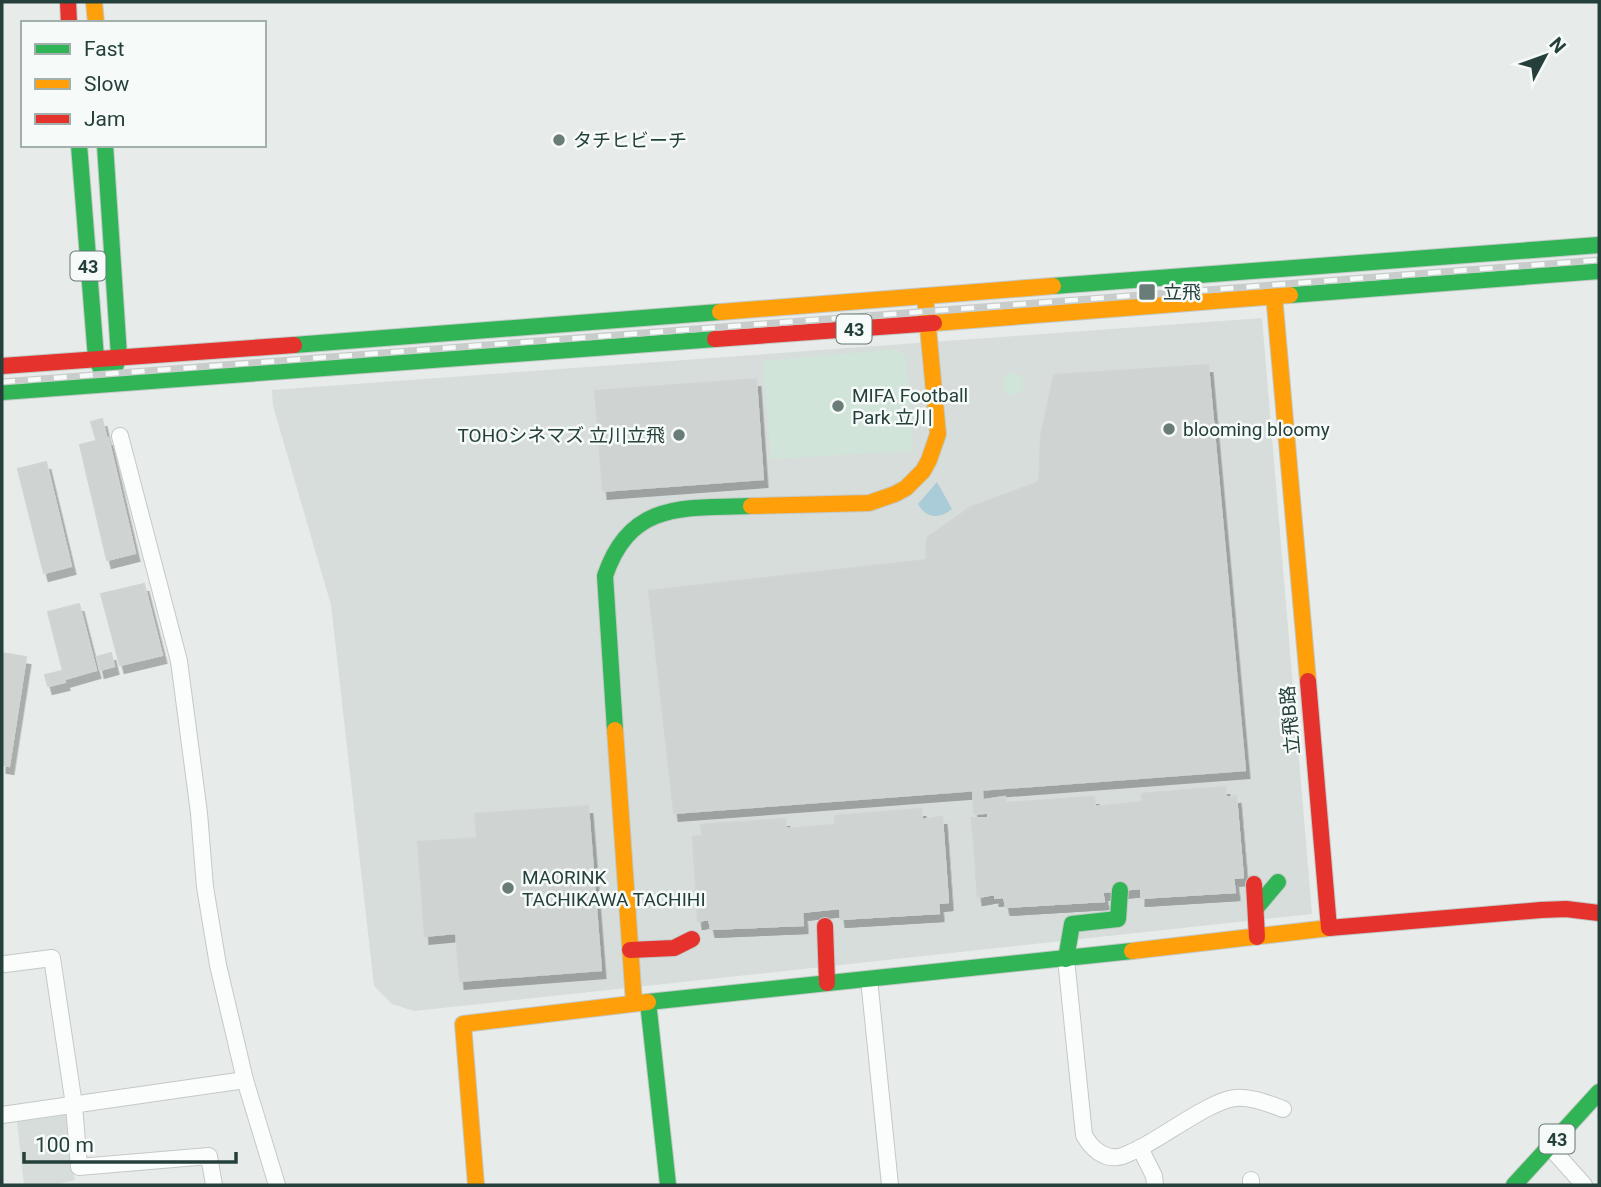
<svg xmlns="http://www.w3.org/2000/svg" width="1601" height="1187" font-family="Roboto,'Noto Sans JP',sans-serif">
<style>
.built{fill:#d6ddda}
.green{fill:#d1e4d9}
.water{fill:#aaccd8}
.building{fill:#cfd3d2;stroke:#d0d5d3;stroke-width:2;fill-rule:evenodd;filter:url(#shadow)}
.lines{fill:none;stroke-linecap:round;stroke-linejoin:round}
.street-casing{stroke:#c4c9c7;stroke-width:18}
.fast-casing{stroke:#c3c9c7;stroke-width:18}
.slow-casing{stroke:#c3c9c7;stroke-width:18}
.jam-casing{stroke:#c3c9c7;stroke-width:18}
.street{stroke:#fbfcfc;stroke-width:16}
.fast{stroke:#30b455;stroke-width:16}
.slow{stroke:#ff9f0a;stroke-width:16}
.jam{stroke:#e5322d;stroke-width:16}
.rail-casing{stroke:#c8cccb;stroke-width:7}
.rail{stroke:#f6faf9;stroke-width:4.5;stroke-dasharray:13;stroke-linecap:butt}
.poi-dot{fill:#697c78;stroke:#f6faf9;stroke-width:2.5}
.labels{text-anchor:middle;dominant-baseline:central;stroke-width:5;stroke-linejoin:round;paint-order:stroke}
.shield{fill:#f6faf9;stroke:#647874;stroke-width:2}
.shield-label{font-size:18px;font-weight:bold;fill:#25403b}
.poi-label{font-size:19px;fill:#25403b;stroke:#f6faf9;text-anchor:start}
.street-label{font-size:19px;fill:#25403b;stroke:#f6faf9}
</style>
<defs>
<filter id="shadow"><feDropShadow dx="4.5" dy="8" stdDeviation="0" flood-color="#0004"/></filter>
</defs>
<rect width="100%" height="100%" fill="#e7ecea"/>
<g class="built">
<polygon points="1262,318 1312,914 414,1011 392,1004 374,986 331,605 273,406 272,390"/>
<polygon points="66,1115 75,1180 53,1185 24,1185 17,1122"/>
</g>
<g class="green">
<polygon points="897,349 906,356 913,451 771,459 763,361"/>
<circle cx="1013" cy="384" r="11"/>
</g>
<path class="water" d="M937,482L952,509C939,520 926,518 918,504Z"/>
<g class="building">
<polygon points="1208,365 1245,770 674,813 649,591 926,560 927,538 971,507 1039,482 1041,436 1054,375"/>
<polygon points="756,379 763,479 603,491 595,391"/>
<polygon points="102,419 106,436 96,439 91,422"/>
<polygon points="108,438 135,553 107,560 80,445"/>
<polygon points="46,462 71,566 44,573 18,469"/>
<polygon points="144,584 162,655 120,665 101,594"/>
<polygon points="79,604 96,670 65,679 48,612"/>
<polygon points="2,653 26,657 9,766 2,765"/>
<polygon points="111,653 114,666 100,670 97,657"/>
<polygon points="62,671 65,682 48,686 45,675"/>
<path d="M1225,787L1226,798L1236,796L1243,877L1233,878L1235,892L1141,898V888L1102,892L1104,901L1006,907L1004,897L995,898V894L978,897L972,818H988V813L1007,811L1006,803L1094,797L1095,807L1143,802L1142,794ZM1125,817L1129,876H1111L1107,819Z"/>
<polygon points="1225,787 1226,798 1236,796 1243,877 1233,878 1235,892 1141,898 1141,888 1102,892 1104,901 1006,907 1004,897 995,898 995,894 978,897 972,818 988,818 988,813 1007,811 1006,803 1094,797 1095,807 1143,802 1142,794"/>
<polygon points="973,790 982,790 983,806 985,800 1005,797 1007,811 974,814"/>
<polygon points="588,806 601,970 460,981 456,933 425,936 418,842 477,838 475,814"/>
<path d="M921,809L922,820L942,817L948,902L938,903L939,913L841,919L840,908L802,912L803,925L711,929L709,919L698,921L693,837L703,836L701,825L785,819L786,829L835,825V816ZM825,840L830,897L811,899L807,842Z"/>
<polygon points="921,809 922,820 942,817 948,902 938,903 939,913 841,919 840,908 802,912 803,925 711,929 709,919 698,921 693,837 703,836 701,825 785,819 786,829 835,825 835,816"/>
</g>
<g class="lines">
<g class="street-casing">
<g id="street">
<polyline points="120,436 179,661 199,813 205,887 218,965 245,1080 277,1185"/>
<path d="M1066,959L1084,1135C1091,1148 1103,1159 1118,1157C1123,1157 1129,1153 1134,1151C1161,1139 1209,1101 1235,1098C1250,1096 1269,1104 1283,1109"/>
<polyline points="5,964 52,958 74,1105 79,1167 209,1156 214,1185"/>
<polyline points="869,979 890,1185"/>
<polyline points="2,1115 245,1080"/>
<polyline points="1550,1147 1584,1185"/>
<polyline points="1140,1148 1154,1176 1155,1185"/>
<polyline points="1251,1185 1251,1180"/>
</g>
</g>
<g class="fast-casing">
<g id="fast">
<polyline points="79,145 96,358 103,373"/>
<polyline points="105,145 119,356 113,373"/>
<polyline points="1053,286 1599,245"/>
<polyline points="1290,295 1599,271"/>
<polyline points="294,345 720,312"/>
<polyline points="2,392 715,339"/>
<path d="M615,730L605,576C630,501 684,508 751,506"/>
<polyline points="1256,908 1278,882"/>
<polyline points="1066,959 1072,924 1118,919 1120,890"/>
<polyline points="668,1185 648,1002 1132,951"/>
<polyline points="1514,1185 1599,1092"/>
</g>
</g>
<g class="slow-casing">
<g id="slow">
<polyline points="94,2 96,23"/>
<polyline points="1274,295 1308,681"/>
<polyline points="720,312 1053,286"/>
<polyline points="934,323 1290,295"/>
<polyline points="751,506 869,503 895,494 906,488 923,471 929,460 938,434 925,296"/>
<polyline points="615,730 634,1003"/>
<polyline points="1132,951 1329,928"/>
<polyline points="476,1185 463,1024 648,1002"/>
</g>
</g>
<g class="jam-casing">
<g id="jam">
<polyline points="68,2 69,23"/>
<polyline points="715,339 934,323"/>
<polyline points="2,366 294,345"/>
<polyline points="1308,681 1329,928 1541,910 1566,909 1599,913"/>
<polyline points="1254,884 1257,937"/>
<polyline points="825,926 827,983"/>
<polyline points="630,950 674,948 692,939"/>
</g>
</g>
<use href="#street" class="street"/>
<use href="#fast" class="fast"/>
<use href="#slow" class="slow"/>
<use href="#jam" class="jam"/>
<g class="rail-casing">
<polyline id="rail" points="2,382 1599,260"/>
</g>
<use href="#rail" class="rail"/>
</g>
<g class="poi-dot">
<circle cx="559" cy="140" r="7"/>
<rect x="1138" y="283" width="18" height="18" rx="3.5"/>
<circle cx="838" cy="406" r="7"/>
<circle cx="1169" cy="429" r="7"/>
<circle cx="679" cy="435" r="7"/>
<circle cx="508" cy="888" r="7"/>
</g>
<g class="labels">
<g class="shield">
<rect x="70.5" y="251.5" width="35" height="29" rx="5"/>
<rect x="836.5" y="314.5" width="35" height="29" rx="5"/>
<rect x="1539.5" y="1124.5" width="35" height="29" rx="5"/>
</g>
<g class="shield-label">
<text x="88" y="266">43</text>
<text x="854" y="329">43</text>
<text x="1557" y="1139">43</text>
</g>
<g class="poi-label">
<text x="573" y="140">タチヒビーチ</text>
<text x="1163" y="292">立飛</text>
<text x="852" y="395">MIFA Football<tspan x="852" dy="22">Park 立川</tspan></text>
<text x="1183" y="429">blooming bloomy</text>
<text x="665" y="435" text-anchor="end">TOHOシネマズ 立川立飛</text>
<text x="522" y="877">MAORINK<tspan x="522" dy="22">TACHIKAWA TACHIHI</tspan></text>
</g>
<g class="street-label">
<text transform="translate(1290 720) rotate(-95)">立飛B路</text>
</g>
</g>
<rect width="1601" height="1187" fill="none" stroke="#25403b" stroke-width="7"/>
<rect x="21" y="21" width="245" height="126" fill="#f6faf9" stroke="#a2b0ad" stroke-width="2"/>
<rect x="35" y="44" width="35" height="10" fill="#30b455" stroke="#a2b0ad" stroke-width="2"/>
<text x="84" y="56" font-size="21" fill="#25403b">Fast</text>
<rect x="35" y="79" width="35" height="10" fill="#ff9f0a" stroke="#a2b0ad" stroke-width="2"/>
<text x="84" y="91" font-size="21" fill="#25403b">Slow</text>
<rect x="35" y="114" width="35" height="10" fill="#e5322d" stroke="#a2b0ad" stroke-width="2"/>
<text x="84" y="126" font-size="21" fill="#25403b">Jam</text>
<g transform="translate(1545 56) rotate(49)" stroke="#f6faf9" stroke-width="5" paint-order="stroke">
<path d="M0-5L12 26L0 18L-12 26Z" fill="#25403b"/>
<text y="-10" font-size="19" font-weight="bold" text-anchor="middle" fill="#25403b">N</text>
</g>
<path d="M24 1152v10h212v-10" fill="none" stroke="#25403b" stroke-width="3.5"/>
<text x="35" y="1152" font-size="21" fill="#25403b" stroke="#f6faf9" stroke-width="5" paint-order="stroke">100 m</text>
</svg>
